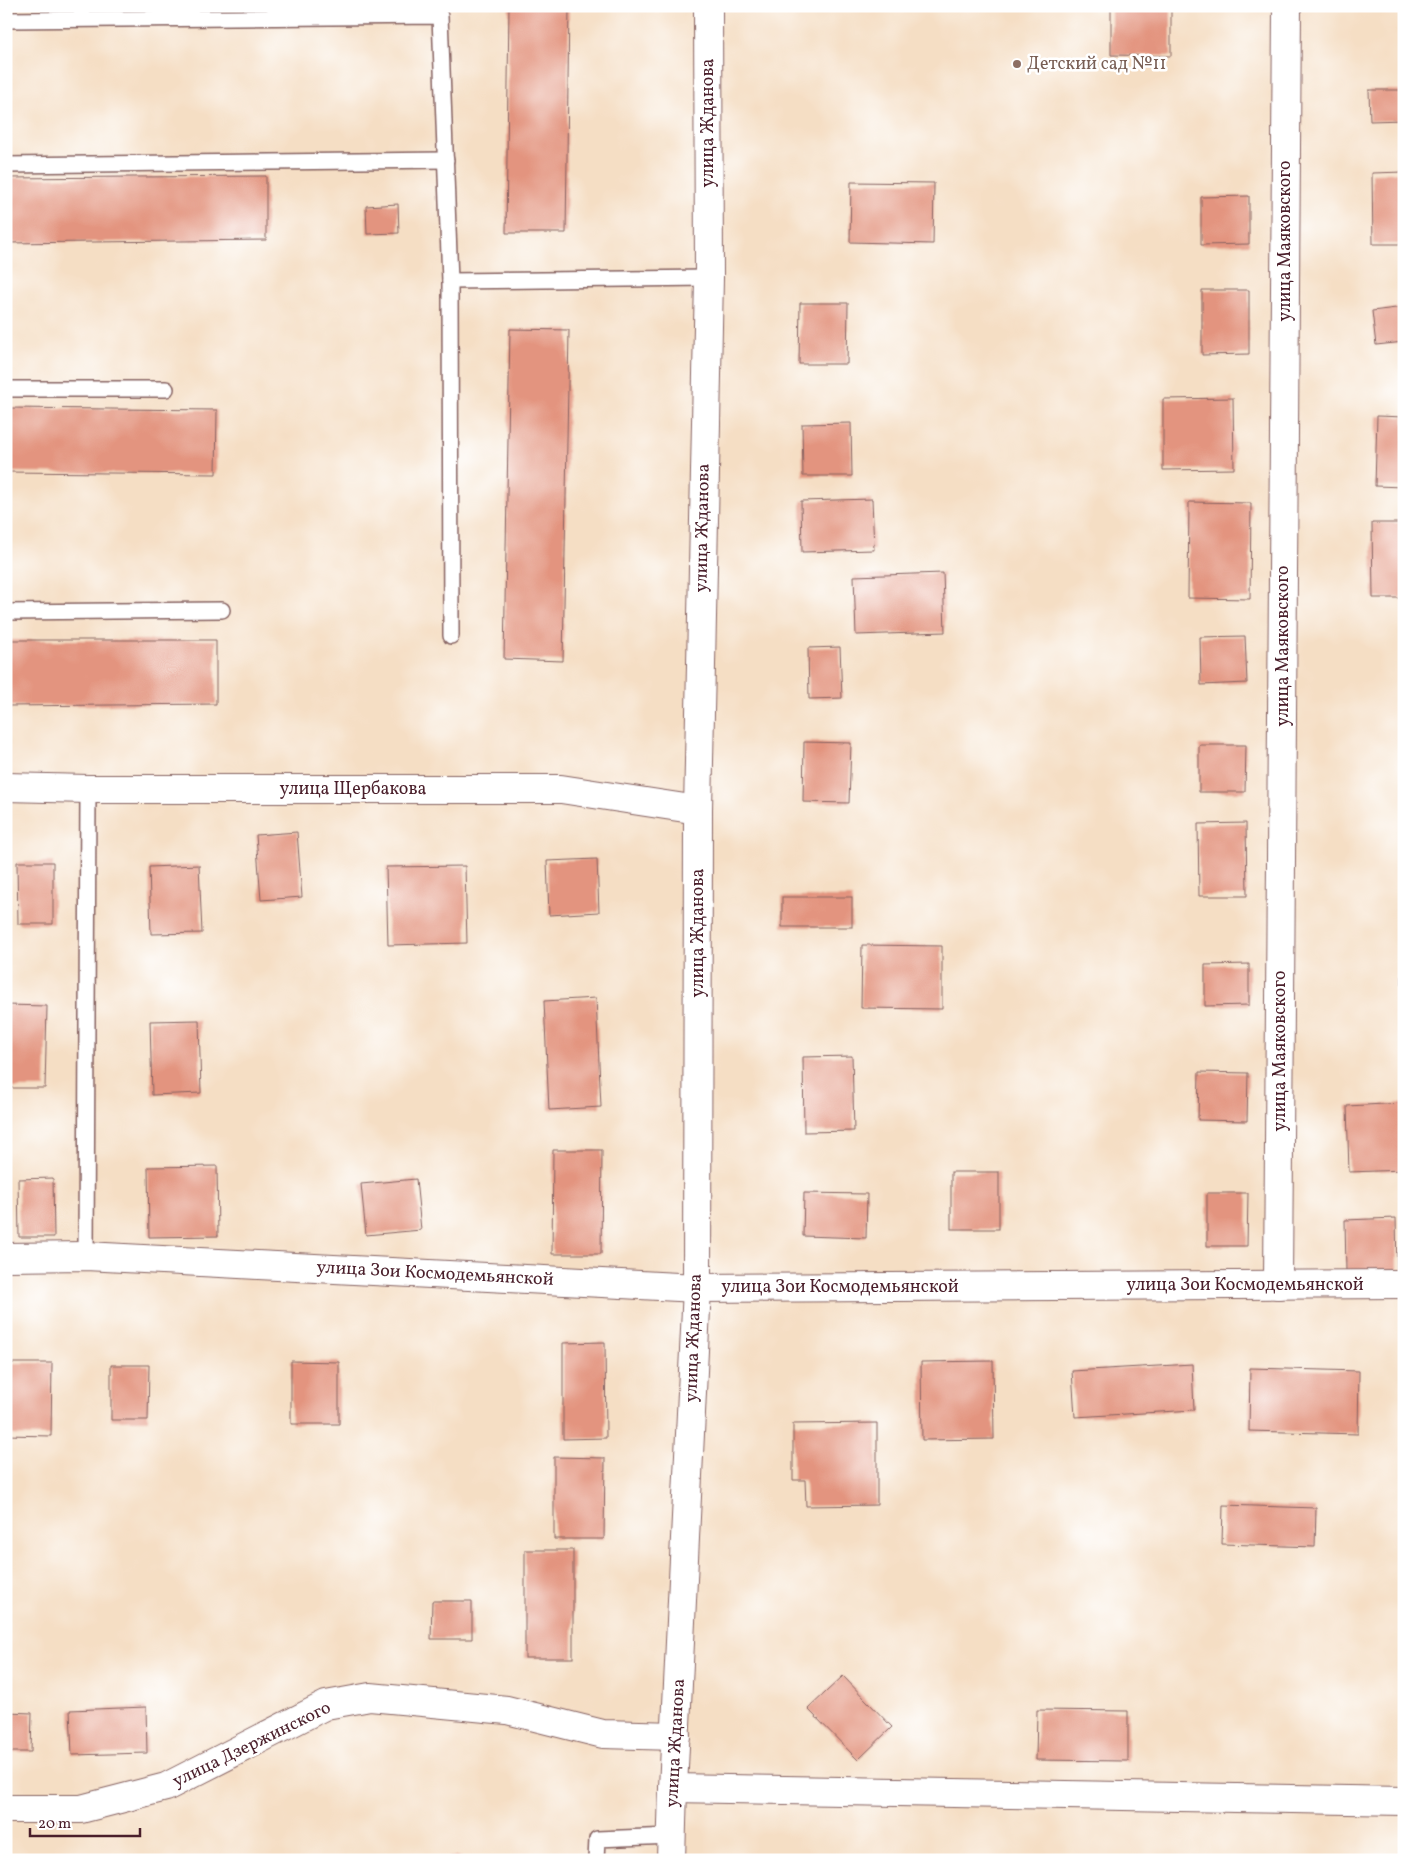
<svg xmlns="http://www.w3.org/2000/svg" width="1410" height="1866" font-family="Vollkorn,serif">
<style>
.building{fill:#e3947f}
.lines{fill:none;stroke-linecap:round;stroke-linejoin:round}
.service-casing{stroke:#866261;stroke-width:18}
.minor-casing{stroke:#866261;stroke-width:30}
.service{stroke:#fff;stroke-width:15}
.minor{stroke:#fff;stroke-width:28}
.education-dot{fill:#8d6e63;stroke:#fff;stroke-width:2}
.labels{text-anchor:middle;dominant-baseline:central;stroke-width:5;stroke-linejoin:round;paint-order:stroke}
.education-label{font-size:18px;fill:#785e54;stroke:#fff;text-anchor:start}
.street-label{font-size:18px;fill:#4a1f2b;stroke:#fff}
</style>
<rect width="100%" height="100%" fill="#fff"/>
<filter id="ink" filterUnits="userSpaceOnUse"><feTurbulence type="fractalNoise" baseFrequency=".02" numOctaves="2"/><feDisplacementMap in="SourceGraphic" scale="10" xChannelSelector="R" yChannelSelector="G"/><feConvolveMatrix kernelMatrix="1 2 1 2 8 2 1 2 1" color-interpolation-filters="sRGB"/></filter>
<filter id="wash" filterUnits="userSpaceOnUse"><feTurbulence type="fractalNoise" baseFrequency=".0096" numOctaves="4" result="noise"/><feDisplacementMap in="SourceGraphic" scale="20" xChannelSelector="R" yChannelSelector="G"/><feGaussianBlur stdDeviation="1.12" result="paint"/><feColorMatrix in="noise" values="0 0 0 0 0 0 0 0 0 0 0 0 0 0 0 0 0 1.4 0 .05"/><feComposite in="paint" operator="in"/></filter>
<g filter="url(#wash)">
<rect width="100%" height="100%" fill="#f5dec4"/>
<g id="blocks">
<g class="building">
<polygon points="509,6 569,6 566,233 506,233"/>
<polygon points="1111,6 1171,6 1171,56 1111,55"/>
<polygon points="1369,90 1404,90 1404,120 1370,121"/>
<polygon points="1404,172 1404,244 1373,244 1372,173"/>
<polygon points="266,176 266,240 6,243 6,178"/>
<polygon points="851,182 934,183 933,244 850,242"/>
<polygon points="1249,196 1249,244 1201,245 1201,197"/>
<polygon points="398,204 399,233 367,234 366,206"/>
<polygon points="1202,290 1249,290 1249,354 1202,355"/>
<polygon points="800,303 848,303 847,364 799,364"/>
<polygon points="1404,307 1404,342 1376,345 1372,311"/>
<polygon points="510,329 569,330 563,661 504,659"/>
<polygon points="1233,398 1234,469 1163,470 1163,399"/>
<polygon points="6,408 217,410 216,474 6,472"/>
<polygon points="1377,416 1404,417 1404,487 1375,486"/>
<polygon points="851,423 852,476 803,476 802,424"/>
<polygon points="872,499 874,550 802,552 801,501"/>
<polygon points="1189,502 1251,503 1250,599 1188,598"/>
<polygon points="1372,523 1404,523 1404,598 1373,598"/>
<polygon points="943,573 945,632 856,635 854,576"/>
<polygon points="1245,636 1247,683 1201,685 1200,637"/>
<polygon points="6,640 216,640 216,704 6,706"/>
<polygon points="840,647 842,698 809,699 808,648"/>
<polygon points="804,742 851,743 849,803 803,802"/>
<polygon points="1199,745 1246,745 1245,792 1199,792"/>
<polygon points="1246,823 1247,896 1199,896 1198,824"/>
<polygon points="297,832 302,897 261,900 256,835"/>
<polygon points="597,859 599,912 549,915 547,861"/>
<polygon points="17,862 53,862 53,924 18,924"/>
<polygon points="199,865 202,933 151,934 149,867"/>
<polygon points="465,866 467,943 388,945 386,867"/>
<rect x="782" y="897" width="70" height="30"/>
<polygon points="862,945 942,946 942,1009 861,1008"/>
<polygon points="1249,964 1249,1005 1205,1006 1205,965"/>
<polygon points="1402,975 1404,975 1404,1019 1401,1019"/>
<polygon points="596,998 601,1107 549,1110 544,1001"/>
<polygon points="6,1005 47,1006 45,1088 6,1088"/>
<polygon points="199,1020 201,1093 152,1095 150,1021"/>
<polygon points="852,1056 854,1131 804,1132 803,1057"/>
<polygon points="1199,1072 1248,1073 1247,1121 1198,1120"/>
<polygon points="1403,1103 1404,1170 1349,1172 1347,1106"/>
<polygon points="553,1150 602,1150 601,1254 552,1254"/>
<polygon points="217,1166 218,1236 149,1237 148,1167"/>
<rect x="951" y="1172" width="48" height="57"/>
<polygon points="53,1178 54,1237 19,1237 18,1179"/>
<polygon points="416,1179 421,1230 366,1235 361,1184"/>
<polygon points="804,1193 867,1194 866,1238 803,1236"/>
<polygon points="1207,1193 1248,1193 1247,1246 1207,1246"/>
<polygon points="1396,1218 1397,1270 1346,1271 1345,1220"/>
<polygon points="605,1342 606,1438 563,1439 563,1343"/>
<polygon points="291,1361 339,1362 339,1424 291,1424"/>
<polygon points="993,1361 994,1439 922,1440 921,1362"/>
<polygon points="6,1363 52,1363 51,1436 6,1435"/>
<polygon points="1192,1364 1194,1410 1075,1417 1072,1371"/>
<polygon points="111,1365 149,1365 148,1420 111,1420"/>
<polygon points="1250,1368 1359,1371 1358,1434 1249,1431"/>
<polygon points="877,1423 877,1505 806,1506 805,1480 793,1480 793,1424"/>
<polygon points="554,1457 605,1458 604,1539 554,1539"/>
<polygon points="1223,1505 1316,1508 1315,1547 1222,1544"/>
<rect x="525" y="1550" width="48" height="108"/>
<polygon points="432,1601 472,1601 472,1639 431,1639"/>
<polygon points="843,1676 892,1727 858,1760 808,1709"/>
<polygon points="146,1707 147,1753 72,1755 70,1710"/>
<polygon points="1037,1710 1128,1711 1128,1761 1036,1760"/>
<polygon points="6,1712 32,1713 31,1752 6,1752"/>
<rect x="449" y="1857" width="12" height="3"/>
</g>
</g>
</g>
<g filter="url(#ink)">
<use href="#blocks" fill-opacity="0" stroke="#866261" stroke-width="1"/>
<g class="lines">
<g class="service-casing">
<g id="service">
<polyline points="6,20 440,16 450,281 451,636"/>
<polyline points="6,165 446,160"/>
<polyline points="450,281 709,278"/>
<polyline points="6,389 166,389"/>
<polyline points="6,612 222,610"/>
<polyline points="86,1256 88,789"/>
<polyline points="596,1860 597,1839 672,1836"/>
</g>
</g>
<g class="minor-casing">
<g id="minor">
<polyline points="6,787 88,789 561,789 698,810"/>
<polyline points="6,1257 86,1256 697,1288 1404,1284"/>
<polyline points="1278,1285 1287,6"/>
<polyline points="673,1788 1404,1801"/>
<polyline points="6,1809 81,1809 166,1787 326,1705 370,1697 507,1710 603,1734 676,1736"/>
<polyline points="671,1860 673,1788 697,1288 698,810 709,278 708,6"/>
</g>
</g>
<use href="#service" class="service"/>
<use href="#minor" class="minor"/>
</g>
</g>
<circle class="education-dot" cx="1017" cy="64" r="5"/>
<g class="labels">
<g class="education-label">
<text x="1027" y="64">Детский сад №11</text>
</g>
<g class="street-label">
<text transform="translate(708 123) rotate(-90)">улица Жданова</text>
<text transform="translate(1285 241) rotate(-90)">улица Маяковского</text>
<text transform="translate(703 528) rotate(-89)">улица Жданова</text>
<text transform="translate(1283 646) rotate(-90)">улица Маяковского</text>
<text x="353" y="789">улица Щербакова</text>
<text transform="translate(698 933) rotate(-90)">улица Жданова</text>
<text transform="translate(1280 1051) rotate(-90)">улица Маяковского</text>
<text transform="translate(435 1274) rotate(3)">улица Зои Космодемьянской</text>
<text x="1245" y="1285">улица Зои Космодемьянской</text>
<text x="840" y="1287">улица Зои Космодемьянской</text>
<text transform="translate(694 1338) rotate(-88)">улица Жданова</text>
<text transform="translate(676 1743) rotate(-87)">улица Жданова</text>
<text transform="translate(252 1745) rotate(-26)">улица Дзержинского</text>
</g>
</g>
<rect width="1410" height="1866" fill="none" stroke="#fff" stroke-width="25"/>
<path d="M30 1828v8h110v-8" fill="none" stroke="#4a1f2b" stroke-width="2.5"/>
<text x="38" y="1828" font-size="15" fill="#4a1f2b" stroke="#ffffff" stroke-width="4" paint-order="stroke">20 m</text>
</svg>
